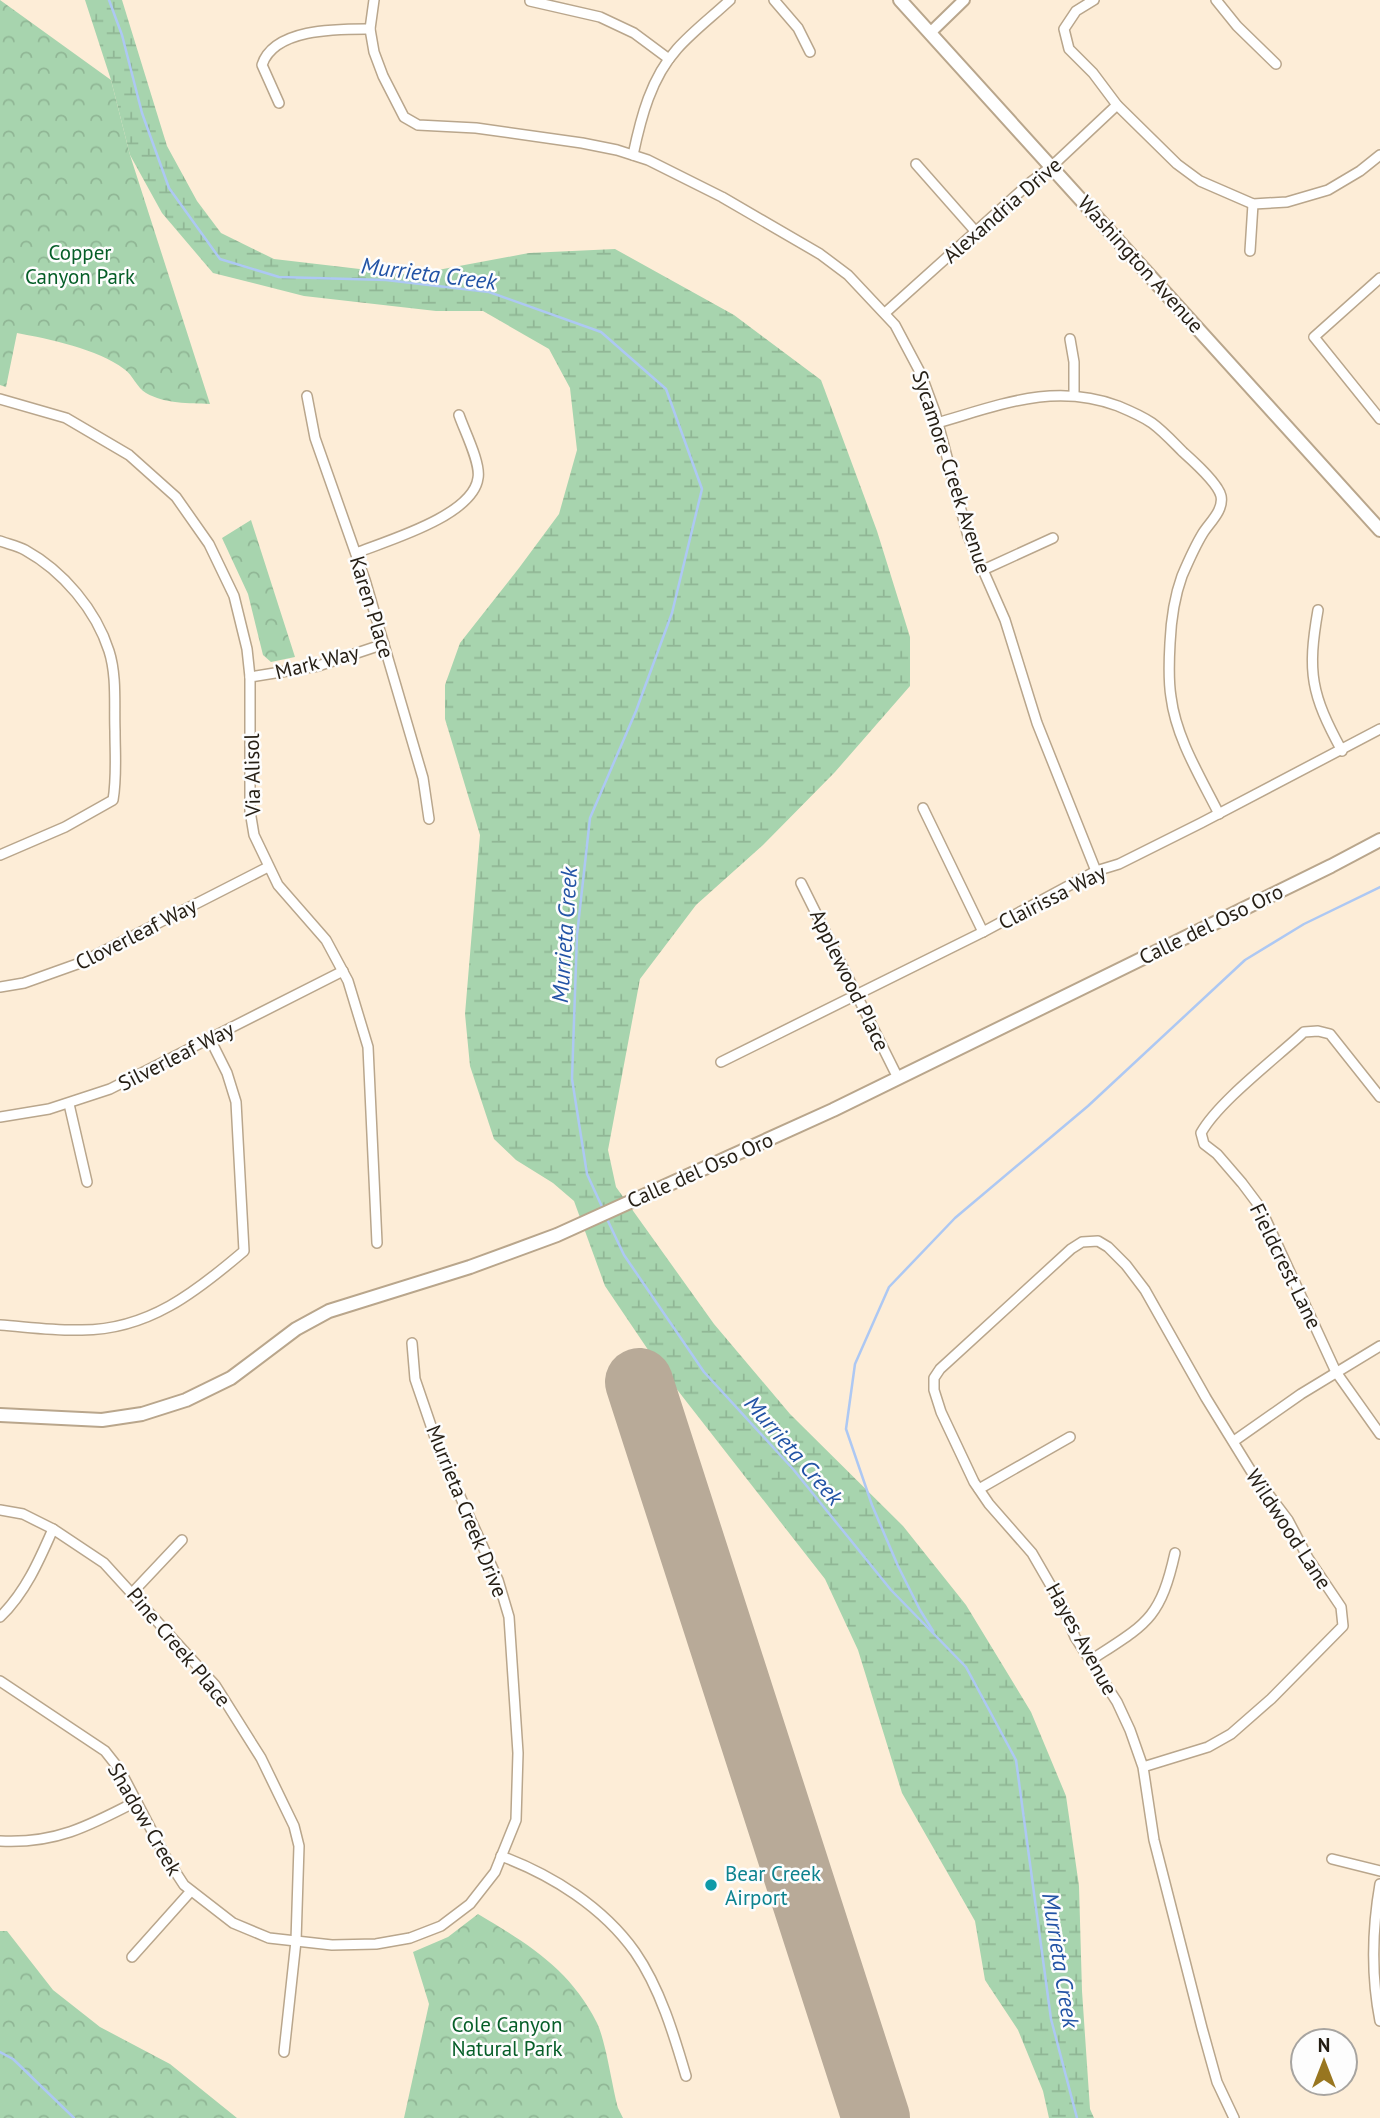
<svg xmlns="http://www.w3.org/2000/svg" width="1380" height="2118" font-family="'PT Sans',sans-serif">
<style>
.wetland{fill:url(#wetland-marsh)}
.park{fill:url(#park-crowns)}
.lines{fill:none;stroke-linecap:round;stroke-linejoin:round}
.stream{stroke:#adc8f3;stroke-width:2.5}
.runway{stroke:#b8aa98;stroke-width:68}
.minor-casing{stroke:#b9a68c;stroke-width:12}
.tertiary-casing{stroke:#b9a68c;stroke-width:14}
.secondary-casing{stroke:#b9a68c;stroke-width:16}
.minor{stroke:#fff;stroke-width:9}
.tertiary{stroke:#fff;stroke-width:10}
.secondary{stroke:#fff;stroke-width:12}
.culture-dot{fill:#0f9aa8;stroke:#fdfdfd;stroke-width:2.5}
.labels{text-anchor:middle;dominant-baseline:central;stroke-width:5;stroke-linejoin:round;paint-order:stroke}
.street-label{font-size:21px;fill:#251e14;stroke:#fdfdfd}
.park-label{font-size:21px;fill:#065e28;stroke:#fdfdfd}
.culture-label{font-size:21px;fill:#0d838f;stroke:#fdfdfd;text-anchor:start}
.water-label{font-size:23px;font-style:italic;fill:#2253a5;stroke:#fdfdfd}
</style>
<defs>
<pattern id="wetland-marsh" width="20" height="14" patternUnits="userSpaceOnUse" patternTransform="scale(1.75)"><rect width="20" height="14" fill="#a7d4ae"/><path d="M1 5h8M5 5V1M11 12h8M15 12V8" fill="none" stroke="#90b695"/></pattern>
<pattern id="park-crowns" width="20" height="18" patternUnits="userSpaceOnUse" patternTransform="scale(1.75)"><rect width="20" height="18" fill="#a7d4ae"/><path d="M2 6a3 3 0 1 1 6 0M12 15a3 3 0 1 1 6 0" fill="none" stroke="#90b695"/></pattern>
</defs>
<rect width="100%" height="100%" fill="#fdedd7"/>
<polygon class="wetland" points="85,0 122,0 167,146 197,201 221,233 274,259 411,275 529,253 615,249 734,315 821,380 877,531 910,637 910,686 835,772 763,845 696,905 640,979 608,1150 616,1187 714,1324 790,1414 903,1526 966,1605 1031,1712 1066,1796 1079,1886 1082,1991 1090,2109 1094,2118 1049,2118 1043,2091 1018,2030 985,1980 975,1921 902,1793 858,1650 825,1579 661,1369 605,1286 574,1201 553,1183 516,1160 494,1139 470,1066 465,1014 480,835 445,719 445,685 460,643 519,568 559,514 577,450 570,388 549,349 483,311 436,311 304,296 213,273 162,213 130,155 111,80"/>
<g class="park">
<path d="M0,0L111,80L130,155L210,404C189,403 165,404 146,393C137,388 133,375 124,369C98,349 49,339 17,333L6,387L0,385Z"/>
<polygon points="251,520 295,657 271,662 263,655 248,594 222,538"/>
<path d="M478,1914C528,1944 570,1969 597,2023C606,2042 612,2086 618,2108L623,2118H404L429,2004L413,1952L448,1937Z"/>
<polygon points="0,1931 7,1931 53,1990 100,2027 170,2064 237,2118 0,2118"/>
</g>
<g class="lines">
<g class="stream">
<polyline points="109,0 122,35 142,113 169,188 220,259 279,277 386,280 489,292 601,332 666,389 702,489 672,613 636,711 590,818 577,935 572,1079 587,1174 603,1209"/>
<polyline points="607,1219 624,1255 704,1372 793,1469 891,1590 966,1667 1016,1760 1051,2019 1077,2118"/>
<polyline points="933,1631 920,1610 898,1566 872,1505 846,1429 855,1364 889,1287 955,1218 1088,1106 1245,960 1304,924 1380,887"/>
<polyline points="0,2052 13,2059 74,2118"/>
</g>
<polyline class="runway" points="639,1382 876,2118"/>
<g class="minor-casing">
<g id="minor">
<polyline points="374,0 370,29 374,52 383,76 404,117 418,125 476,128 582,143 617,150 648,160 722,197 820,254 848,275 895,325 921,374 935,412 968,536 1005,620 1037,723 1096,871"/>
<polyline points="774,0 798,28 810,52"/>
<polyline points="1094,0 1076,11 1064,29 1069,49 1093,73 1117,105 1177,164 1200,181 1253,204 1287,202 1328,190 1360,171 1380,155"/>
<polyline points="1216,0 1237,26 1276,64"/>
<polyline points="530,1 600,17 634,33 669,59"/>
<path d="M279,103L262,65C274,28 338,29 370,29"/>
<path d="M633,155C641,117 651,78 677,49C693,31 713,16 730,0"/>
<polyline points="916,164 976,232"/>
<polyline points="1250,251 1253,204"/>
<polyline points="1380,278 1314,337 1380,419"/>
<polyline points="885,313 1032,181 1052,166 1117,105"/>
<polyline points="1070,339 1074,362 1074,395"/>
<polyline points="307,396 315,438 365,580 423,778 429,819"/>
<polyline points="0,399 66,418 129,455 176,497 209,544 234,596 247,649 250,677 250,811 254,835 278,885 326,940 348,981 368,1047 377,1243"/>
<path d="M937,423C1000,405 1054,382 1118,406C1130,411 1142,416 1152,423C1163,431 1173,442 1183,452C1193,461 1218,483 1221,496C1224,510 1210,522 1203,533C1195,546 1188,562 1182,576C1174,598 1171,621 1170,643C1169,661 1168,679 1171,697C1176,738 1201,778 1219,814"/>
<path d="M0,541C8,544 18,546 25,550C63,571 96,610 109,651C117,676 114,705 115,731C115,754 117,777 113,800L65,827L0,855"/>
<path d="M356,553C386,541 473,516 478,478C481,463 464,430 459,415"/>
<polyline points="983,570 1053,538"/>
<path d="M1318,610C1307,673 1311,694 1342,751"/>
<polyline points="250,677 318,666 384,644"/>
<polyline points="923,808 983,932"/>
<polyline points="801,883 898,1078"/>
<polyline points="0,987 24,983 80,963 268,867"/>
<polyline points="721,1062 983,932 1096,871 1119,864 1201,823 1380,729"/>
<path d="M1380,1097L1330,1034L1318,1031L1304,1032C1276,1058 1218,1102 1201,1133L1204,1144L1217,1154L1242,1183L1260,1207L1336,1372L1380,1434"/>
<polyline points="69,1104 87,1182"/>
<polyline points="0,1117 49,1109 110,1089 343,971"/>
<path d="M0,1325C27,1327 55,1331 82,1330C148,1330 196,1292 244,1251L236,1102L227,1073L210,1039"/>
<polyline points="1234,1441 1301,1394 1380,1346"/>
<polyline points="979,1489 1070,1437"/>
<polyline points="0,1510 23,1514 53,1529 104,1563 215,1685 261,1758 294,1826 299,1846 296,1941 284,2052"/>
<polyline points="133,1592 182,1540"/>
<path d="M0,1617C25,1593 39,1561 53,1529"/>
<path d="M1091,1660C1146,1624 1160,1620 1175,1553"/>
<polyline points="0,1681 105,1751 120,1770 165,1856 184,1885 233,1923 269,1938 332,1945 376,1944 410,1938 441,1926 470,1904 495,1872 516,1820 518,1753 509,1617 498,1580 440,1452 415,1379 412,1343"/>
<polyline points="1143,1767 1208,1747 1231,1734 1271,1699 1343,1626 1341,1607 1308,1558 1288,1520 1251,1471 1206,1398 1145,1290 1126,1265 1108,1247 1098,1241 1082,1242 1071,1249 940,1369 934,1378 934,1390 941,1412 974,1482 989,1504 1032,1553 1062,1605 1075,1637 1117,1702 1130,1730 1143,1767 1154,1840 1202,2028 1217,2082 1234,2118"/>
<path d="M0,1841C55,1844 89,1826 137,1801"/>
<path d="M501,1856C552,1875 603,1907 635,1952C660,1988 674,2035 686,2076"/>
<polyline points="1332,1859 1380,1871"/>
<path d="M1380,1884C1372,1930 1371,1975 1380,2021"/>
<polyline points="132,1957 191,1891"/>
</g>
</g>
<g class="tertiary-casing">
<polyline id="tertiary" points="930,33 964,0"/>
</g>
<g class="secondary-casing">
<g id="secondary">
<polyline points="900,0 1380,530"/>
<polyline points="0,1415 102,1420 142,1414 186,1400 231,1378 296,1329 329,1311 470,1267 557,1235 833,1110 1331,866 1380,840"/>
</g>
</g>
<use href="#minor" class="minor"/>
<use href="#tertiary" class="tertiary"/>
<use href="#secondary" class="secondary"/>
</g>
<circle class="culture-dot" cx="711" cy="1885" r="7"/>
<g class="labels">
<g class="street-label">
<text transform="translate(1002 210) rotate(-41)">Alexandria Drive</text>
<text transform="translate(1141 264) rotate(48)">Washington Avenue</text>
<text transform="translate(952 472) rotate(72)">Sycamore Creek Avenue</text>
<text transform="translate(372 607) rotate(73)">Karen Place</text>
<text transform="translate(317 662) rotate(-14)">Mark Way</text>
<text transform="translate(252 775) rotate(-91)">Via Alisol</text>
<text transform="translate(1052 897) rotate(-27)">Clairissa Way</text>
<text transform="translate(1211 924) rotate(-26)">Calle del Oso Oro</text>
<text transform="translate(136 934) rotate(-27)">Cloverleaf Way</text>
<text transform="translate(850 980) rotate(64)">Applewood Place</text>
<text transform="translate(176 1056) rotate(-27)">Silverleaf Way</text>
<text transform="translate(700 1170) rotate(-24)">Calle del Oso Oro</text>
<text transform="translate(1286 1266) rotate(64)">Fieldcrest Lane</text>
<text transform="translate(467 1511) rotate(68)">Murrieta Creek Drive</text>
<text transform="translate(1289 1529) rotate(57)">Wildwood Lane</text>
<text transform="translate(1082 1639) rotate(61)">Hayes Avenue</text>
<text transform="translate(179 1647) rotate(50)">Pine Creek Place</text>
<text transform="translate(145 1819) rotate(60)">Shadow Creek</text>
</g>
<g class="park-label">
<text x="80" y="252">Copper<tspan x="80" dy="24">Canyon Park</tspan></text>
<text x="507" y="2024">Cole Canyon<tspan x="507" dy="24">Natural Park</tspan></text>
</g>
<g class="culture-label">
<text x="725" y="1873">Bear Creek<tspan x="725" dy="24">Airport</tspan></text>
</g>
<g class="water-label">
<text transform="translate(429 273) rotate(7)">Murrieta Creek</text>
<text transform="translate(564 935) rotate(-86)">Murrieta Creek</text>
<text transform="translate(794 1450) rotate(49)">Murrieta Creek</text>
<text transform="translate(1061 1960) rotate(81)">Murrieta Creek</text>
</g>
</g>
<g transform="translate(1324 2062)"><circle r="33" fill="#fdfdfd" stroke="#a7a4a0" stroke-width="2"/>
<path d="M0-5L12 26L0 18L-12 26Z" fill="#987620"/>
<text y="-10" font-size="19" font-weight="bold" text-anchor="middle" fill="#251e14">N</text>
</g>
</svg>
